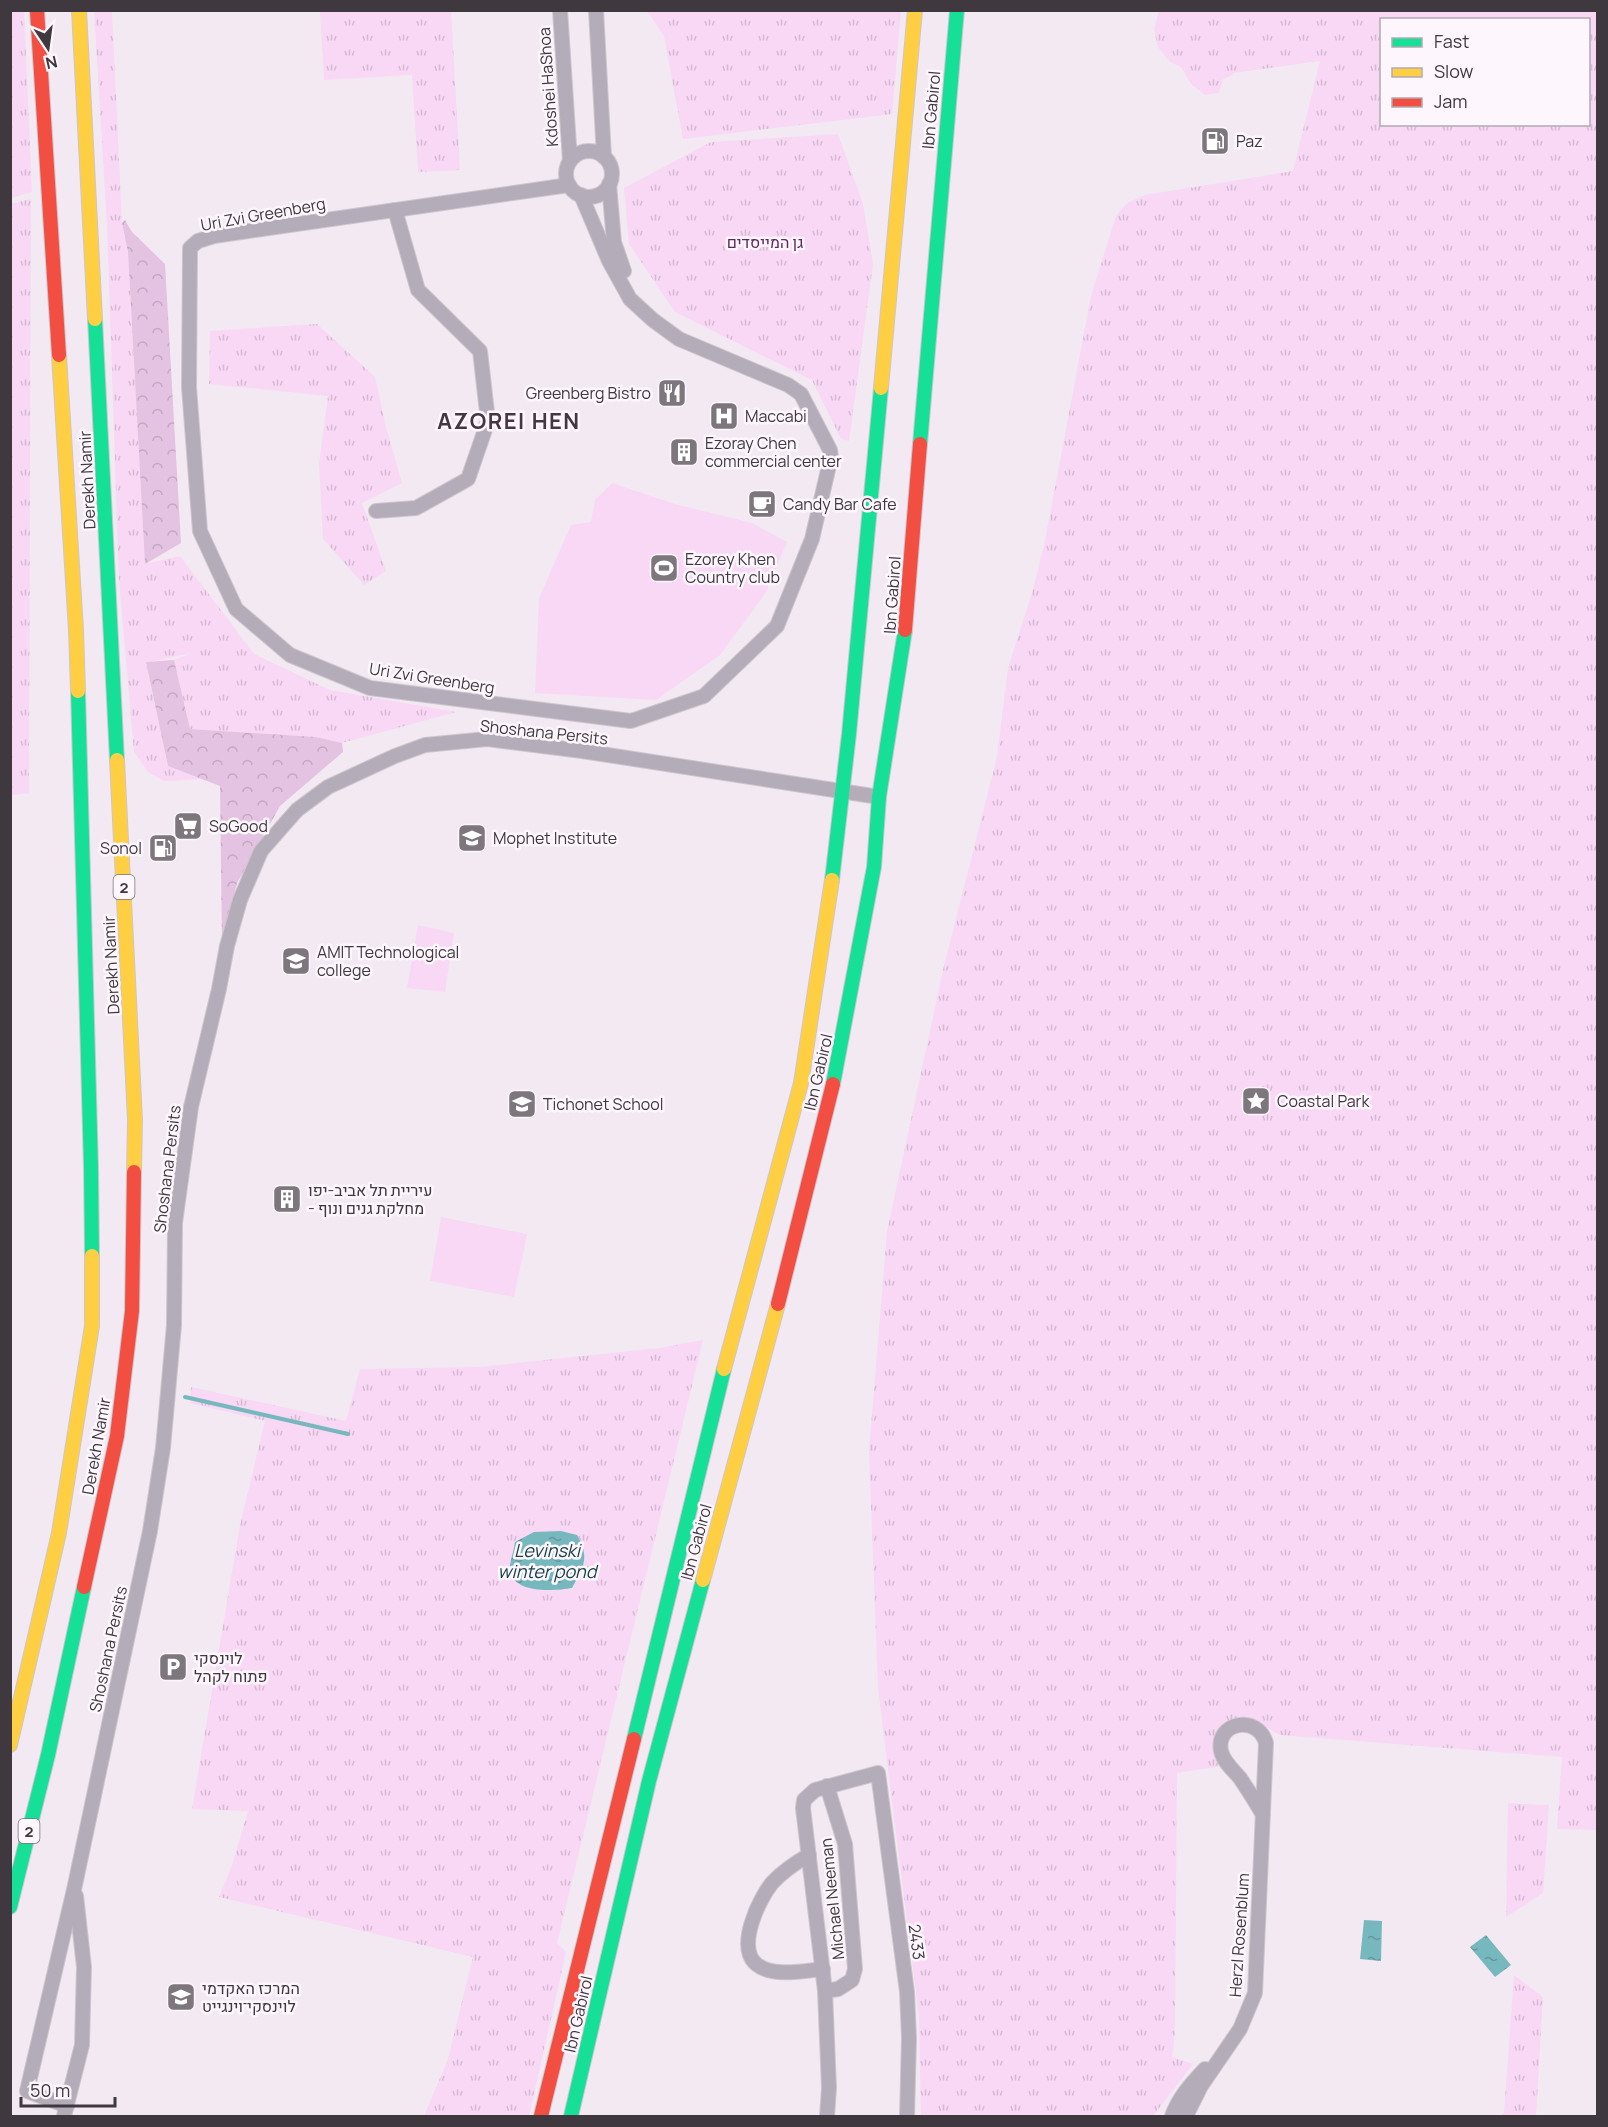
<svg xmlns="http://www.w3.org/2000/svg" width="1608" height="2127" font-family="Manrope,Heebo,sans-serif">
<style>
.grass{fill:url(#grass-tufts);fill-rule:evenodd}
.forest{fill:url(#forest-crowns)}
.garden{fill:#f8d8f5}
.water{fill:url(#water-ripples)}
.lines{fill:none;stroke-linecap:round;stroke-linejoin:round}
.stream{stroke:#77b8be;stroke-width:4}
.street-casing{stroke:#cec6cd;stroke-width:16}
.fast-casing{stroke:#cec6cd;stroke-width:16}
.slow-casing{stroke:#cec6cd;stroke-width:16}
.jam-casing{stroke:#cec6cd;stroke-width:16}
.street{stroke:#b4acb9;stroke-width:14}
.fast{stroke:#16e098;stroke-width:14}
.slow{stroke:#ffcf43;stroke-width:14}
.jam{stroke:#f24e42;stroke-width:14}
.labels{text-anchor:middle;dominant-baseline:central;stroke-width:5;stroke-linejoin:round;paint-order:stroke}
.shield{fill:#fdf6fd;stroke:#787177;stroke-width:1.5}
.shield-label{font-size:15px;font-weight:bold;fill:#3f383e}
.street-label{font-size:16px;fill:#3f383e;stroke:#fdf6fd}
.poi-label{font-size:16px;fill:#3f383e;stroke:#fdf6fd;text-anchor:start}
.park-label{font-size:16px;fill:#642661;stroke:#fdf6fd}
.water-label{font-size:18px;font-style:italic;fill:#174346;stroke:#fdf6fd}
.district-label{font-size:22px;font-weight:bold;letter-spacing:1.5px;fill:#443642;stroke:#fdf6fd}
</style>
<defs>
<pattern id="grass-tufts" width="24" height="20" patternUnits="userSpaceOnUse" patternTransform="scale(1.5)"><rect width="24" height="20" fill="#f8d8f5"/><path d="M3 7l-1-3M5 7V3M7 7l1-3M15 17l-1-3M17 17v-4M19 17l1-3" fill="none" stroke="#d6bad3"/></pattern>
<pattern id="forest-crowns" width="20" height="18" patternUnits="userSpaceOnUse" patternTransform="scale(1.5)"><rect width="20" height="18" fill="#e4c2e1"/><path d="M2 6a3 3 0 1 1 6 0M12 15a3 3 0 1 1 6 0" fill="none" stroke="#c5a7c2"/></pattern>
<pattern id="water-ripples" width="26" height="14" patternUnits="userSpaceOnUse" patternTransform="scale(1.5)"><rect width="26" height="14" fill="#77b8be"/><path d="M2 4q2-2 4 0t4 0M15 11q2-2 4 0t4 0" fill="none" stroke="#63979c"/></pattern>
</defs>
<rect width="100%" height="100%" fill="#f3e9f2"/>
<g class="grass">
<polygon points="11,10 24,11 32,192 11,198"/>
<polygon points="94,11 112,11 122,223 128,252 145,564 180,556 254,654 330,690 456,712 342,743 316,737 190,729 174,660 191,653 146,663 168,766 202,779 164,781 148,772 134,752 119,580 107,225"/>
<polygon points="320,11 451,11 460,170 418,172 412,75 324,80"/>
<polygon points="647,11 901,11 892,114 683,139 664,36"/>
<path d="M1159,11H1597V1830L1557,1829L1562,1757L1280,1735C1258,1723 1250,1715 1225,1723L1216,1737L1222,1766L1177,1773L1175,2032L1172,2057L1193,2064L1153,2116H921L919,2017L878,1688L869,1451L887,1232L943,970L997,757L1008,668L1033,590L1045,541L1091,296L1116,216L1127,203L1145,195L1293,171L1320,61L1234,73L1233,75L1223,79L1219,93L1205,95L1191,84L1181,67L1170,62L1158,47L1154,29ZM1382,20H1588V124H1382Z"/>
<polygon points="838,134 863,204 873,264 849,441 841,439 812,380 675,312 629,244 624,188 711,142"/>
<polygon points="31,199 29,793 11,795 10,204"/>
<polygon points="317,324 375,377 387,431 402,483 362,503 386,571 364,585 323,539 319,464 328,396 209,384 210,331"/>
<polygon points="703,1340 557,1943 566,1952 529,2116 424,2116 448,2059 473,1957 219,1897 232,1865 248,1811 192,1809 240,1525 265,1421 190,1403 191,1387 346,1421 360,1369 478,1367 660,1348"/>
<polygon points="1508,1803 1549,1805 1543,1893 1506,1917"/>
<polygon points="1514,1975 1543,1997 1536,2116 1500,2116 1504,2113"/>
</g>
<g class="forest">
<polygon points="125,220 132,232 165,264 181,543 145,564 128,252 122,223"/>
<polygon points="174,660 190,729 316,737 342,743 343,752 280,806 237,883 222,943 220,786 168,766 146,662"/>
</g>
<g class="garden">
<polygon points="612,483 675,504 752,523 787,542 765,594 720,655 656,700 535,693 539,598 571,525 591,522 595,500"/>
<polygon points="418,925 454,933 445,992 407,988"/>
<polygon points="441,1217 527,1234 514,1297 430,1281"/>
</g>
<g class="water">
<path d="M561,1531L577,1535C590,1557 584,1567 572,1588C554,1591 508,1595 510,1565C511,1558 514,1550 515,1542L534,1532Z"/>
<polygon points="1364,1920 1382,1921 1381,1961 1360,1959"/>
<polygon points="1486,1935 1511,1965 1495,1977 1470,1947"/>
</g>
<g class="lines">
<polyline class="stream" points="185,1397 348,1434"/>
<g class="street-casing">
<g id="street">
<polyline points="560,10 570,161"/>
<polyline points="596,10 604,157"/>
<circle cx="589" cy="174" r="23"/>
<polyline points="609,184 614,242 624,271"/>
<polyline points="569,185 214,236 198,241 190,248 189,387 200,531 236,609 290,655 370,688 631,721 704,696 777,626 812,539 831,457 830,450 801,394 788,385 679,339 653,320 630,299 609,261 581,195"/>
<polyline points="376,511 416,508 468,479 488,421 480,351 418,290 395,210"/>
<path d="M809,1855C795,1863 783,1871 772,1883C759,1899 737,1945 755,1963C771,1978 803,1971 823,1969"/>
<polyline points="825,1991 803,1808 804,1800 815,1790 878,1773 907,1992 909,2038 907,2116"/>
<polyline points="67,2106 27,2091 75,1885 150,1531 163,1448 174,1325 175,1223 191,1107 219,989 227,946 240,900 261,851 297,810 328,787 395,756 425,745 487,739 582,751 879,797"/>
<polyline points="64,2116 82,2045 84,1967 76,1896"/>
<polyline points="827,2116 829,2088 825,1991 838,1989 852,1980 855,1969 845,1844 827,1786"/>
<path d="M1172,2116C1179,2097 1191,2084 1205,2069"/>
<path d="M1186,2116L1201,2086L1240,2029L1255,1993L1266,1743C1258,1714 1215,1722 1221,1751C1223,1761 1233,1770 1240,1778C1248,1790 1256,1802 1263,1815"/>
</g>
</g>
<g class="fast-casing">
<g id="fast">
<polyline points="95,319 117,760"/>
<polyline points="920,444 957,10"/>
<polyline points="78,691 91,1168 92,1256"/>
<polyline points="832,880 849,734 881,388"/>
<polyline points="833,1084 874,867 879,797 905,630"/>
<polyline points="634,1739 724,1369"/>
<polyline points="10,1907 48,1755 84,1587"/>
<polyline points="571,2116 649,1781 703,1580"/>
</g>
</g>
<g class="slow-casing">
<g id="slow">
<polyline points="79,10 95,319"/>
<polyline points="59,355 76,630 78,691"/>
<polyline points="881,388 915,10"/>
<polyline points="117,760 135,1120 134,1172"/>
<polyline points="724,1369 801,1083 832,880"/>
<polyline points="703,1580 778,1304"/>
<polyline points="10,1745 59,1533 92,1326 92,1256"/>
</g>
</g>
<g class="jam-casing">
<g id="jam">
<polyline points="37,10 59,355"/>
<polyline points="905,630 920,444"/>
<polyline points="778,1304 833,1084"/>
<polyline points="84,1587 117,1436 132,1311 134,1172"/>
<polyline points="541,2116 634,1739"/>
</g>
</g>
<use href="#street" class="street"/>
<use href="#fast" class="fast"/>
<use href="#slow" class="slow"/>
<use href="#jam" class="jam"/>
</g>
<defs>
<g id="fuel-square" transform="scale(1.5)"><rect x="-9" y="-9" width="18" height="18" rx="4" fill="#7e767d" stroke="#fdf6fd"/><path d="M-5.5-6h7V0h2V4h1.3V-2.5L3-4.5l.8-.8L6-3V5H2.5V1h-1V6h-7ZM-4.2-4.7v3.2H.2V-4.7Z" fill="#fff"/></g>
<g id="restaurant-square" transform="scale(1.5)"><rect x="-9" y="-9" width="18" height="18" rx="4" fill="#7e767d" stroke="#fdf6fd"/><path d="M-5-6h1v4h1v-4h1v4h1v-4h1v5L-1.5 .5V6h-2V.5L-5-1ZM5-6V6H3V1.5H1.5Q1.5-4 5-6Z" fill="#fff"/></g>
<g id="hospital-square" transform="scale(1.5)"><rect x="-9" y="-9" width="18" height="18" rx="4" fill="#7e767d" stroke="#fdf6fd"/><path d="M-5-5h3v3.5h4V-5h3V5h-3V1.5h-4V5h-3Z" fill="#fff"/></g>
<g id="building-square" transform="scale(1.5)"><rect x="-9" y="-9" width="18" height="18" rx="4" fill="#7e767d" stroke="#fdf6fd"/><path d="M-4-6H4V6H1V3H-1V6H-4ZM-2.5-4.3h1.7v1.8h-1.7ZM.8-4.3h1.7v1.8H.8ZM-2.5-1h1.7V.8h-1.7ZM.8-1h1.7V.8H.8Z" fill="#fff"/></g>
<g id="cafe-square" transform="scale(1.5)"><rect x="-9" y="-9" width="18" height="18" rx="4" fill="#7e767d" stroke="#fdf6fd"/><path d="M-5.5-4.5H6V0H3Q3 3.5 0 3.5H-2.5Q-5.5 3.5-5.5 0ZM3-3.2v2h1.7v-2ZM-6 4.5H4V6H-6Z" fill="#fff"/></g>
<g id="stadium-square" transform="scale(1.5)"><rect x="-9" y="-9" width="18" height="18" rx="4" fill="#7e767d" stroke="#fdf6fd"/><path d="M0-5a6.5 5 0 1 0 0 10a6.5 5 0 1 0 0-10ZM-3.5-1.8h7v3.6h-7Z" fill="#fff"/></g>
<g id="supermarket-square" transform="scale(1.5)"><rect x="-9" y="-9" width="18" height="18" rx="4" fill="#7e767d" stroke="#fdf6fd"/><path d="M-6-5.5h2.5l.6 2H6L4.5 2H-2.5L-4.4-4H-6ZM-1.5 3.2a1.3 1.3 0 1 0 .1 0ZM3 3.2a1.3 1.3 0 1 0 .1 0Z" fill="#fff"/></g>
<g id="university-square" transform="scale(1.5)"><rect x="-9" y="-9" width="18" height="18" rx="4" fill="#7e767d" stroke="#fdf6fd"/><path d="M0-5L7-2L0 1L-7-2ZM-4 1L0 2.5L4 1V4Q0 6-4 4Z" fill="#fff"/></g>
<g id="sight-square" transform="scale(1.5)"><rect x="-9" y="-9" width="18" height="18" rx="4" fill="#7e767d" stroke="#fdf6fd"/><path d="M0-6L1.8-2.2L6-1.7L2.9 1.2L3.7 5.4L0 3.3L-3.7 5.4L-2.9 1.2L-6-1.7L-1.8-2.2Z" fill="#fff"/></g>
<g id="school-square" transform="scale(1.5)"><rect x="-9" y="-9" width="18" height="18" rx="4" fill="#7e767d" stroke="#fdf6fd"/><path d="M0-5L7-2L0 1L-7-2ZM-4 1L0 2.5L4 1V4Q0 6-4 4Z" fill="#fff"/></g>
<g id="parking-square" transform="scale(1.5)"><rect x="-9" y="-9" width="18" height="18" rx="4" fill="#7e767d" stroke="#fdf6fd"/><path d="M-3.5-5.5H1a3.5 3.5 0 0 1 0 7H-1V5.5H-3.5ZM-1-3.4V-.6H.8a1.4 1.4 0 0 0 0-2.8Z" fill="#fff"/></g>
</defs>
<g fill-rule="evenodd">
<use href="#fuel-square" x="1215" y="141"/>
<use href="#restaurant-square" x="672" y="393"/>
<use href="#hospital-square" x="724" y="416"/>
<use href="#building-square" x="684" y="452"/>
<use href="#cafe-square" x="762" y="504"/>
<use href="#stadium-square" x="664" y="568"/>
<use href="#supermarket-square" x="188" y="826"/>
<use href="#university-square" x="472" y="838"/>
<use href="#fuel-square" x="163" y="848"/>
<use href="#university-square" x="296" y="961"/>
<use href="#sight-square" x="1256" y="1101"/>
<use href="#school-square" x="522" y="1104"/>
<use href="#building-square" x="287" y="1199"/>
<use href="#parking-square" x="173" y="1667"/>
<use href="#university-square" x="181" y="1997"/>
</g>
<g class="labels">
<g class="shield">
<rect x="113.5" y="875" width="21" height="24" rx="4.5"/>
<rect x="18.5" y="1819" width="21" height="24" rx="4.5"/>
</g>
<g class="shield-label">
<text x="124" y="887">2</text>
<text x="29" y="1831">2</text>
</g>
<g class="street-label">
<text transform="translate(548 87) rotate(-94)">Kdoshei HaShoa</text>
<text transform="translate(931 110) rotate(-85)">Ibn Gabirol</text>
<text transform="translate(263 214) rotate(-10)">Uri Zvi Greenberg</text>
<text transform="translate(87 480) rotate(-93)">Derekh Namir</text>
<text transform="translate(892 595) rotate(-86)">Ibn Gabirol</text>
<text transform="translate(432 678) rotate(9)">Uri Zvi Greenberg</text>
<text transform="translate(544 732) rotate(6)">Shoshana Persits</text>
<text transform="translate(111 965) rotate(-93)">Derekh Namir</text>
<text transform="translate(818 1072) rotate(-77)">Ibn Gabirol</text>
<text transform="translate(167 1169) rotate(-83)">Shoshana Persits</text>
<text transform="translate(96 1446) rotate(-80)">Derekh Namir</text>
<text transform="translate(696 1542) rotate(-75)">Ibn Gabirol</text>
<text transform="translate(108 1649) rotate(-78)">Shoshana Persits</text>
<text transform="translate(832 1899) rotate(-96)">Michael Neeman</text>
<text transform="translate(1239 1935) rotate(-86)">Herzl Rosenblum</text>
<text transform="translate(917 1942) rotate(82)">2433</text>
<text transform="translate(578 2014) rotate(-77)">Ibn Gabirol</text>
</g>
<g class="poi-label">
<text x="1236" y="141">Paz</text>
<text x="651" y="393" text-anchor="end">Greenberg Bistro</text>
<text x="745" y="416">Maccabi</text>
<text x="705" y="443">Ezoray Chen<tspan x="705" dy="18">commercial center</tspan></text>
<text x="783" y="504">Candy Bar Cafe</text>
<text x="685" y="559">Ezorey Khen<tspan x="685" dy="18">Country club</tspan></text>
<text x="209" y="826">SoGood</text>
<text x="493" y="838">Mophet Institute</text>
<text x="142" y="848" text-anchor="end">Sonol</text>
<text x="317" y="952">AMIT Technological<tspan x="317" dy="18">college</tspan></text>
<text x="1277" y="1101">Coastal Park</text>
<text x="543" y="1104">Tichonet School</text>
<text x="308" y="1190">עיריית תל אביב-יפו<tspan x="308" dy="18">- מחלקת גנים ונוף</tspan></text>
<text x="194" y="1658">לוינסקי<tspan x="194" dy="18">פתוח לקהל</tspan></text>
<text x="202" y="1988">המרכז האקדמי<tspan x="202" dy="18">לוינסקי־וינגייט</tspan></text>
</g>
<g class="park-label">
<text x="765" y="242">גן המייסדים</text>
</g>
<g class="water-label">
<text x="547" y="1550">Levinski<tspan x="547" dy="21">winter pond</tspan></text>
</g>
<g class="district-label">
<text x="509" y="421">AZOREI HEN</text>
</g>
</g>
<rect width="1608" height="2127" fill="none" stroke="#3f383e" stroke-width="24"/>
<rect x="1380" y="18" width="210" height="108" fill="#fdf6fd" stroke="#b1aab1" stroke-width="1.5"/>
<rect x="1392" y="38" width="30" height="9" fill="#16e098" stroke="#b1aab1" stroke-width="1.5"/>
<text x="1434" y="48" font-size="18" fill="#3f383e">Fast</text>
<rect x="1392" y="68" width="30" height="9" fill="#ffcf43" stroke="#b1aab1" stroke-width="1.5"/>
<text x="1434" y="78" font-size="18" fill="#3f383e">Slow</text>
<rect x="1392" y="98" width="30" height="9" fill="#f24e42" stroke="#b1aab1" stroke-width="1.5"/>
<text x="1434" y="108" font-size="18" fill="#3f383e">Jam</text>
<g transform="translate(48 48) rotate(167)" stroke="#fdf6fd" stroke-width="4.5" paint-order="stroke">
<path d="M0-4.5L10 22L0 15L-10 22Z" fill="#3f383e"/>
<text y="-9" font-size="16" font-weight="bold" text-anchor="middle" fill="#3f383e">N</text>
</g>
<path d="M21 2097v9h94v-9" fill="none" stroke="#3f383e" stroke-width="3"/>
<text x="30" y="2097" font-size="18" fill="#3f383e" stroke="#fdf6fd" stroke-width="4.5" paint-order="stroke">50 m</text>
</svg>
